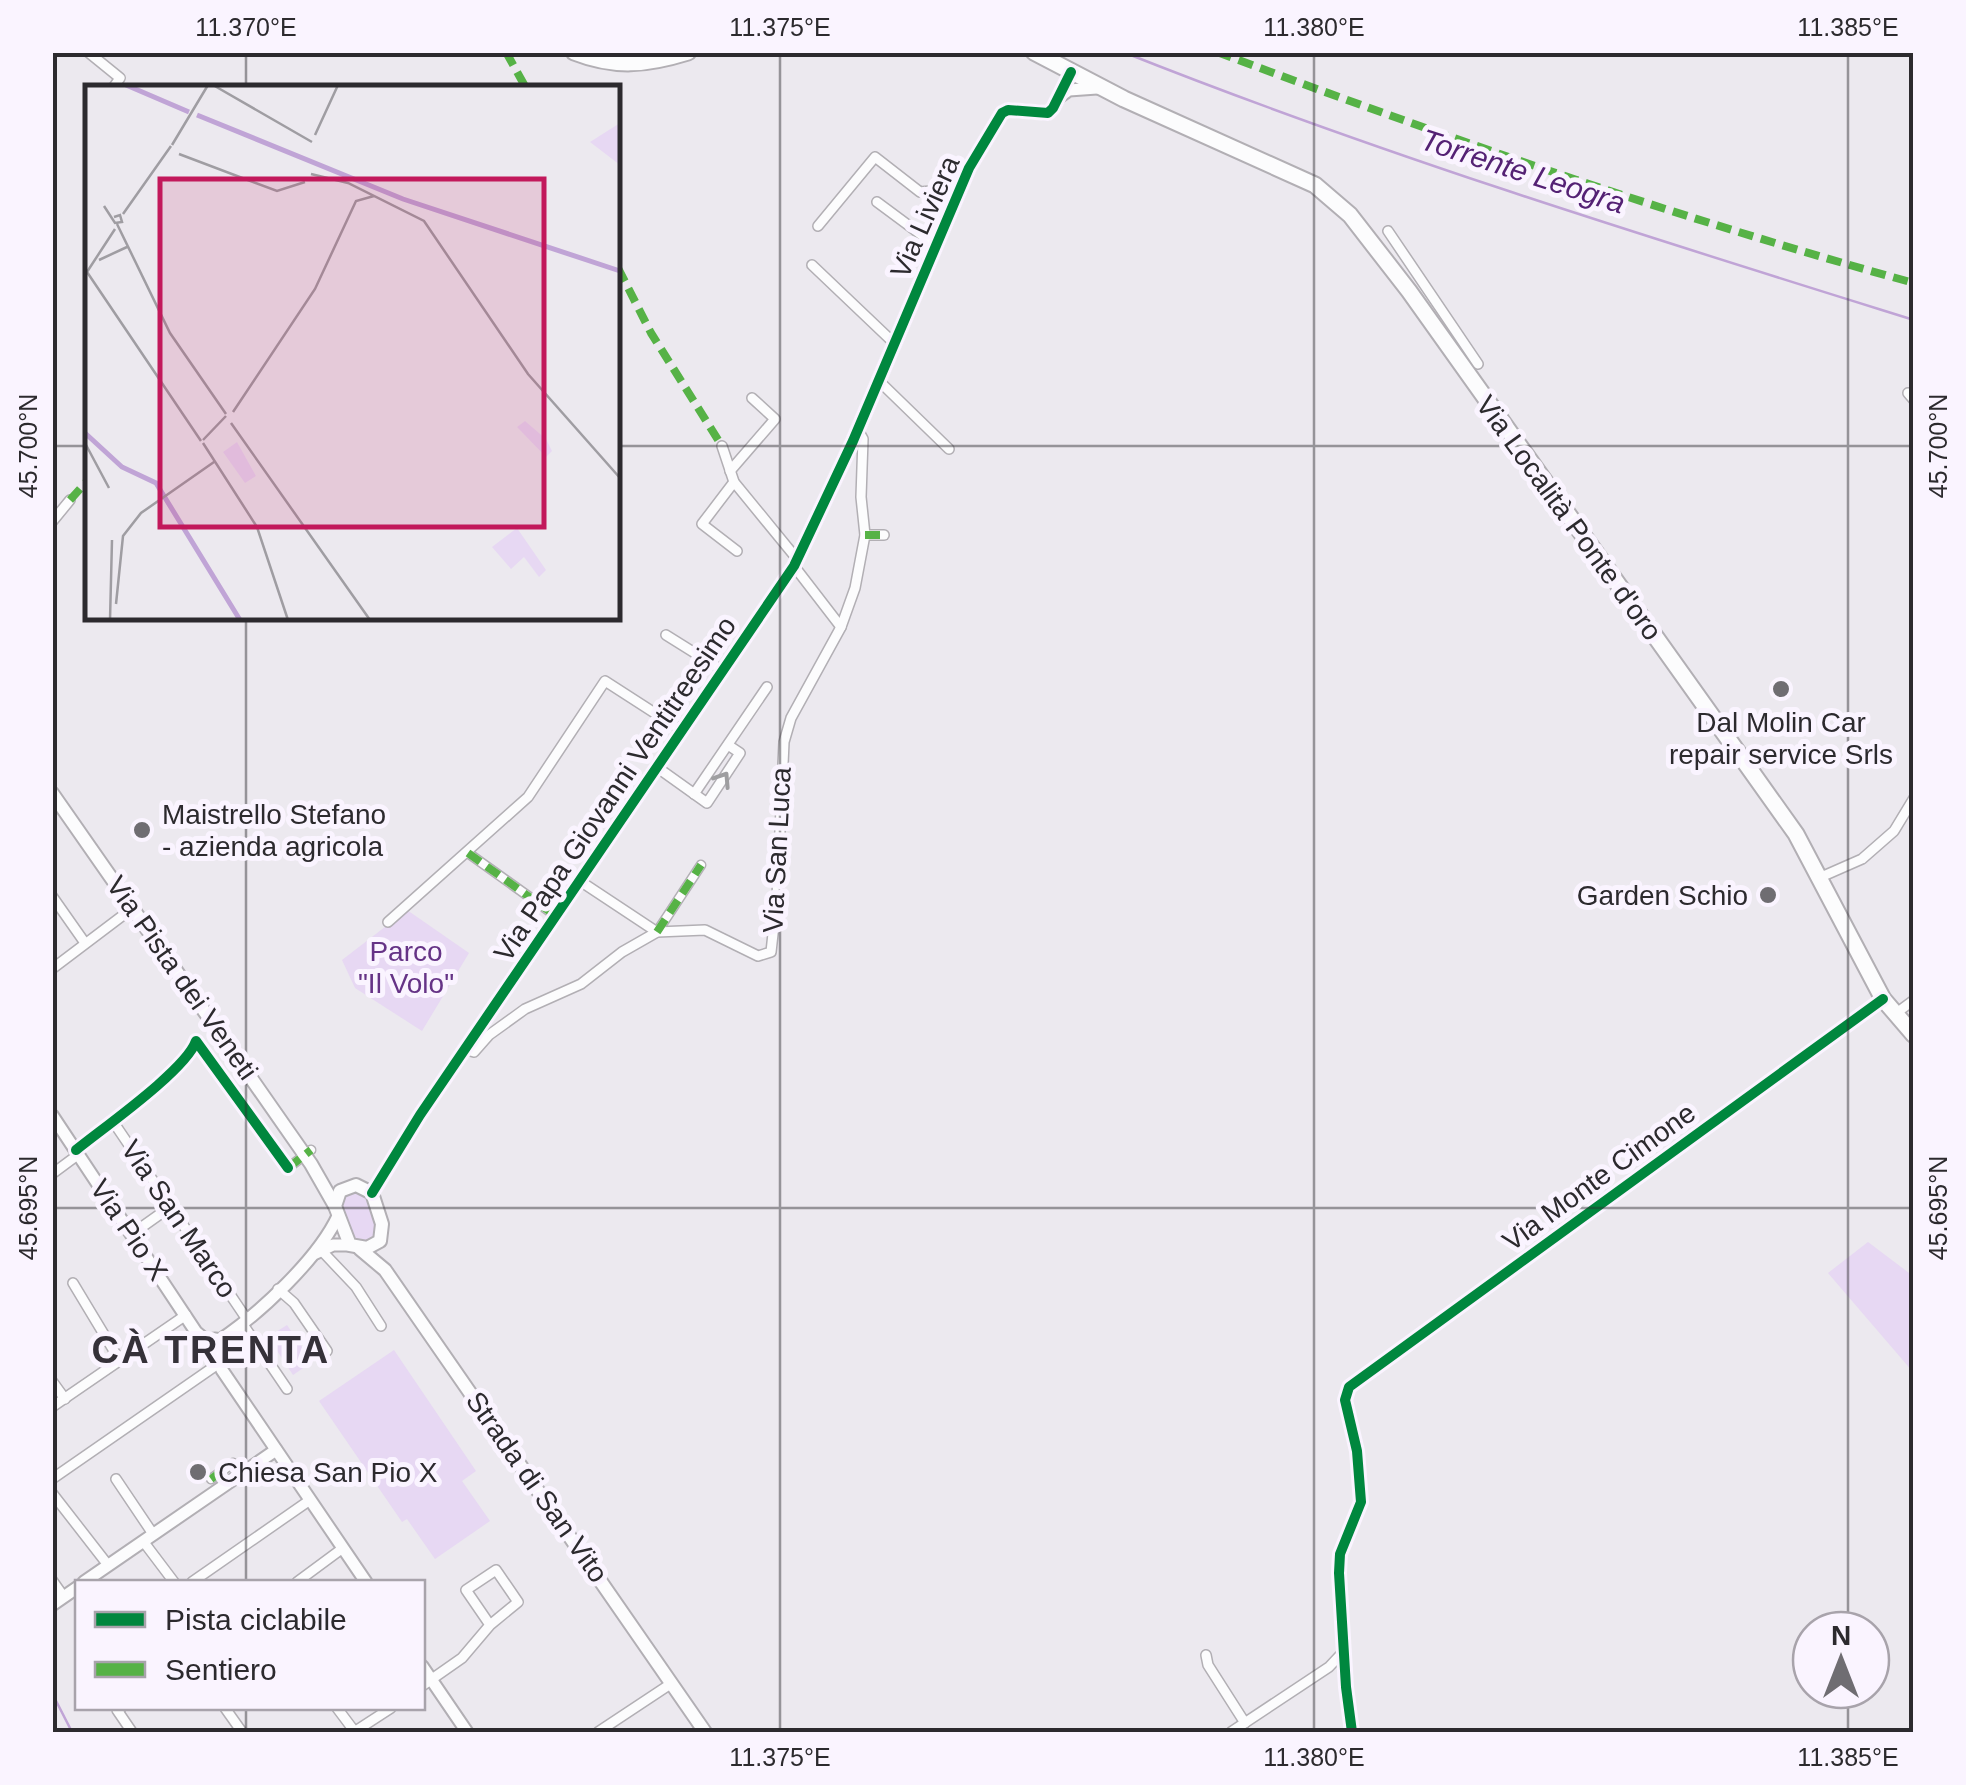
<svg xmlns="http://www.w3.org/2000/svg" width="1966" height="1785" font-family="Arial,sans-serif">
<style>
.green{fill:#e7d8f3}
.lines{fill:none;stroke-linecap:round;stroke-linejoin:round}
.stream{stroke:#c0a4d6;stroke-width:2.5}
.pedestrian-casing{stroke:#b2afb4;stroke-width:11}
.minor-casing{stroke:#b2afb4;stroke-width:12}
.tertiary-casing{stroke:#b2afb4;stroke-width:15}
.secondary-casing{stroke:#b2afb4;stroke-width:16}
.primary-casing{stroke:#b2afb4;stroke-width:19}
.pedestrian{stroke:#fcfcfd;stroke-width:8}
.minor{stroke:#fcfcfd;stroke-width:9}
.tertiary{stroke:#fcfcfd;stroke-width:11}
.secondary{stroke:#fcfcfd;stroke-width:12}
.primary{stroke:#fcfcfd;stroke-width:15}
.quiet{stroke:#56b246;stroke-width:8;stroke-dasharray:15 8;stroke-linecap:butt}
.cycleway-casing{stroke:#faf4ff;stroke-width:16}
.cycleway{stroke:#00873e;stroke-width:10}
.oneway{stroke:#9e9ea0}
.ticks{fill:none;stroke:#2c2a2e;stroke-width:2.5;stroke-opacity:0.45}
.poi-dot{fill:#6f6d72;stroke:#faf4ff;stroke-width:4}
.labels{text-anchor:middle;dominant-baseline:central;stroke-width:10;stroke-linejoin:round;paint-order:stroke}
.street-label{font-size:28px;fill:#2c2a2e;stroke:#faf4ff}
.poi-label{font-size:28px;fill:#2c2a2e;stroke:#faf4ff;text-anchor:start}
.park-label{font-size:28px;fill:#653386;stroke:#faf4ff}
.water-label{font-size:30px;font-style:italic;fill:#542174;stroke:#faf4ff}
.district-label{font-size:38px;font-weight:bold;letter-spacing:2.5px;fill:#353139;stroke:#faf4ff}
.inset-river{fill:none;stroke:#c0a4d6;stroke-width:5}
.inset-road{fill:none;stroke:#9f9da2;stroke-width:2.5}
.view{fill:#c2185b;fill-opacity:0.15;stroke:#c2185b;stroke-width:5}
.inset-edge{fill:none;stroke:#2c2a2e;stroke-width:5}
.neatline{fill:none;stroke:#2c2a2e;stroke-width:4}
.ticks-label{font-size:25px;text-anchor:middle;fill:#2c2a2e}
</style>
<rect width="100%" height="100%" fill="#ece9ef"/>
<g class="green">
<polygon points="407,910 469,953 422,1031 355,988 342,960"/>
<polygon points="357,1190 365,1195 375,1226 374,1235 366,1241 353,1237 343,1206 344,1196"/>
<polygon points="1868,1242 1913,1276 1913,1372 1828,1273"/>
<polygon points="287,1325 312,1362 293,1375 268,1337"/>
<polygon points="394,1350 476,1471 462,1481 490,1521 435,1559 407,1519 402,1522 319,1401"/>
</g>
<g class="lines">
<g class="stream">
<path d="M1123,52C1382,155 1648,237 1914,320"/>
<polyline points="52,1693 72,1732"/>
</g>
<g class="pedestrian-casing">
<g id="pedestrian">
<polyline points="468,853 556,916"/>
<polyline points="657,932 701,865"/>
<polyline points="288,1168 311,1150"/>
<polyline points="211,1479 233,1463"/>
</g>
</g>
<g class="minor-casing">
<g id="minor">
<polyline points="88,52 120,78 113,88"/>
<polyline points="877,202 935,245"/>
<polyline points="818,226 875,157 920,192 931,191 941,186 958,193"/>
<polyline points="1388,231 1478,364"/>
<polyline points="812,265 895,344"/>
<polyline points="879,381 949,449"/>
<polyline points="1908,393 1914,400"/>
<polyline points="722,446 734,482 797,559"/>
<polyline points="730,471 775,419 752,398"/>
<polyline points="734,482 702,524 737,551"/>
<polyline points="52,522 70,500"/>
<polyline points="865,535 884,535"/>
<polyline points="794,566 841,627"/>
<polyline points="666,635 722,670"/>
<polyline points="658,768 707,803 740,753 728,745"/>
<polyline points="694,794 767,687"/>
<polyline points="1821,877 1862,859 1894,831 1914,798"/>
<polyline points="580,881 657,932"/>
<polyline points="52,896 85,943"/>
<polyline points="388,922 528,797 605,681 681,730"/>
<polyline points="52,969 134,907"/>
<polyline points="1895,1014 1914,1000"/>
<polyline points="467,1050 474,1052 489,1035 525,1009 581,984 622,952 657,932 705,930 758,956 771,952 777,897 784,742 791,718 841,627 855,588 865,535 861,497 863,439 858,430"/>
<polyline points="112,1120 246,1318"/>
<path d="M76,1150C103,1128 186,1070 196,1041L288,1168"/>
<polyline points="52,1174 79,1154"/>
<polyline points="132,1234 170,1207"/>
<polyline points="321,1250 356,1287 381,1326"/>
<polyline points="73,1283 120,1361"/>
<polyline points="278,1289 294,1303 327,1351"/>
<polyline points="242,1323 287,1389"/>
<polyline points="52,1381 65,1399"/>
<polyline points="52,1407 186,1315"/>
<polyline points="52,1479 218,1364"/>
<polyline points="116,1479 153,1534"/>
<polyline points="52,1493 108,1565"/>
<polyline points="143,1541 174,1582"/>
<polyline points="52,1580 64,1597"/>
<polyline points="192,1582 310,1500"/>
<polyline points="297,1582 343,1548"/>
<polyline points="1206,1655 1208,1665 1245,1723"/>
<polyline points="422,1686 462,1658 490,1625 518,1602 496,1570 466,1590 490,1625"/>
<polyline points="121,1708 117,1710 132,1732"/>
<polyline points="225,1708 242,1732"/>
<polyline points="337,1708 355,1732"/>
<polyline points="354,1732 391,1708"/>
<polyline points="598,1732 672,1683"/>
<polyline points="1231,1732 1329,1667 1344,1651"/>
<polyline points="1352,1732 1346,1687 1339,1573 1340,1554 1361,1502 1357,1451 1345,1400 1349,1387 1883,999"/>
</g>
</g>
<g class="tertiary-casing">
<g id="tertiary">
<polyline points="1059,97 1069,90 1097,88"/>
<polyline points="52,1115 196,1332 208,1342"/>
<polyline points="372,1193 420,1115 794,566 853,441 969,168 1002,113 1008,110 1048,113 1053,108 1071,72"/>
<polyline points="316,1253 333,1245 350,1245"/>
<circle cx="215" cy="1347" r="8"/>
<path d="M220,1340C259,1314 318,1259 338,1216"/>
<polyline points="216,1355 222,1370 366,1582"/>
<polyline points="84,1582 276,1450"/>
<polyline points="52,1605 78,1587"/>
<polyline points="422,1666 467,1732"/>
</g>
</g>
<g class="secondary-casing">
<g id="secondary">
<polyline points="52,793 311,1164 335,1206"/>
<polygon points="356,1185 372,1193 382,1224 380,1241 367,1248 350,1245 335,1206 340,1191"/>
<polyline points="360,1249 385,1270 705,1732"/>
</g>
</g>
<g class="primary-casing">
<g id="primary">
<path d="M574,52C615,68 646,65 688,52"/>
<polyline points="1034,52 1124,99 1315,185 1350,215 1409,291 1796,834 1883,999 1914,1035"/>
</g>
</g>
<use href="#pedestrian" class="pedestrian"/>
<use href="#minor" class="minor"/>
<use href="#tertiary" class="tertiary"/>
<use href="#secondary" class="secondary"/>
<use href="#primary" class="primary"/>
<g class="quiet">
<polyline points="506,52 526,88"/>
<path d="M1217,52C1447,138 1677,218 1914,283"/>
<polyline points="618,268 651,333 722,446"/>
<polyline points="70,500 88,480"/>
<polyline points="865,535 884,535"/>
<polyline points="468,853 556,916"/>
<polyline points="657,932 701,865"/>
<polyline points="288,1168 311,1150"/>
<polyline points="211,1479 233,1463"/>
</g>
<g class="cycleway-casing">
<g id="cycleway">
<path d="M76,1150C103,1128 186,1070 196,1041L288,1168"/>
<polyline points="372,1193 420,1115 794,566 853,441 969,168 1002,113 1008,110 1048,113 1053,108 1071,72"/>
<polyline points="1352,1732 1346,1687 1339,1573 1340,1554 1361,1502 1357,1451 1345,1400 1349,1387 1883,999"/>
</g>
</g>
<use href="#cycleway" class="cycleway"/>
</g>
<defs><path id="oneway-chevron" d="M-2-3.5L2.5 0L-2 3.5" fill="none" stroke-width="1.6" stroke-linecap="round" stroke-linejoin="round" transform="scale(2.5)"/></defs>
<use class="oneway" href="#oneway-chevron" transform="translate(723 779) rotate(-57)"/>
<path class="ticks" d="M246,52V88M780,52V1732M1314,52V1732M1848,52V1630M52,446H88M618,446H1914M246,618V1582M52,1208H1914M1848,1690V1732M246,1708V1732"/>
<g class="poi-dot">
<circle cx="1781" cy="689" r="10"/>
<circle cx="142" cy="830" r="10"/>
<circle cx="1768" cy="895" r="10"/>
<circle cx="198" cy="1472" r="10"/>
</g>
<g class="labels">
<g class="street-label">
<text transform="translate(925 217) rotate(-66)">Via Liviera</text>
<text transform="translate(1569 518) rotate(54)">Via Località Ponte d'oro</text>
<text transform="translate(615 789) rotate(-56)">Via Papa Giovanni Ventitreesimo</text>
<text transform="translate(777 850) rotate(-87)">Via San Luca</text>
<text transform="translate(182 978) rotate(55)">Via Pista dei Veneti</text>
<text transform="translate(1599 1177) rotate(-36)">Via Monte Cimone</text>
<text transform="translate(179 1219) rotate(56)">Via San Marco</text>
<text transform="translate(129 1230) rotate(56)">Via Pio X</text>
<text transform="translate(537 1487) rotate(55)">Strada di San Vito</text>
</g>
<g class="poi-label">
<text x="1781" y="722" text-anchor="middle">Dal Molin Car<tspan x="1781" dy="32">repair service Srls</tspan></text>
<text x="162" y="814">Maistrello Stefano<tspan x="162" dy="32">- azienda agricola</tspan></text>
<text x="1748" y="895" text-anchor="end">Garden Schio</text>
<text x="218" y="1472">Chiesa San Pio X</text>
</g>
<g class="park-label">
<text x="406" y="951">Parco<tspan x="406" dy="32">"Il Volo"</tspan></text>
</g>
<g class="water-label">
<text transform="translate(1523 171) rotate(18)">Torrente Leogra</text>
</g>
<g class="district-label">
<text x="211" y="1350">CÀ TRENTA</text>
</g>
</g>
<g transform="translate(85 85)">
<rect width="535" height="535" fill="#ece9ef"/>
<path d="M535,38V80L505,57ZM440,336L461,354L467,366L461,372L432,342ZM152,357L171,391L160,398L138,367ZM432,443L461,485L454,492L439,472L426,484L407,462Z" fill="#e7d8f3"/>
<path class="inset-river" d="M41,0L104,27M112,30L318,114L535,186M0,348L37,382L71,398L155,535"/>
<path class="inset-road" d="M128,0L227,57M230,50L253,0M87,60L123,0M94,69L192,106L220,97M226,89L263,98L339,136L443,289L535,393M19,121L30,138L37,137L35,130L29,132M38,129L86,61M32,139L85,248L141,329M14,175L42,162M2,187L116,356M0,190L30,144M148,327L230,204L271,116L289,111M146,338L285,535M118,355L141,331M0,358L24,403M118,358L172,442L203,535M31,519L38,451L56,428L129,377M25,535L27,455"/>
<path class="view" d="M75,94H459V442H75Z"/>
<rect width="535" height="535" class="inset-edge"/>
</g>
<rect width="1966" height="1785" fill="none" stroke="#faf4ff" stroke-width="110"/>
<rect x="75" y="1580" width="350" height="130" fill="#faf4ff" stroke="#a8a3ab" stroke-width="2.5"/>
<rect x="95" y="1612" width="50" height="15" fill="#00873e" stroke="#a8a3ab" stroke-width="2.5"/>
<text x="165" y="1630" font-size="30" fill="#2c2a2e">Pista ciclabile</text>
<rect x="95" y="1662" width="50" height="15" fill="#56b246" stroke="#a8a3ab" stroke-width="2.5"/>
<text x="165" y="1680" font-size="30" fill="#2c2a2e">Sentiero</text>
<g transform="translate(1841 1660)"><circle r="48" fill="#faf4ff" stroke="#a8a3ab" stroke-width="2.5"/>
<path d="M0-8L18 38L0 25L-18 38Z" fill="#6f6d72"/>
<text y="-15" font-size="28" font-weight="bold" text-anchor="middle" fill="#2c2a2e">N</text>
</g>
<rect x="55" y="55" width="1856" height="1675" class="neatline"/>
<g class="ticks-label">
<text x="246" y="36">11.370°E</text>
<text x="780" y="36">11.375°E</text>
<text x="1314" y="36">11.380°E</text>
<text x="1848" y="36">11.385°E</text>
<text transform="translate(28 446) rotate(-90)" y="9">45.700°N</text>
<text transform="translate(1938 446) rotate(-90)" y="9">45.700°N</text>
<text transform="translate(28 1208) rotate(-90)" y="9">45.695°N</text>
<text transform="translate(1938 1208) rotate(-90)" y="9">45.695°N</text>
<text x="780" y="1766">11.375°E</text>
<text x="1314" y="1766">11.380°E</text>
<text x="1848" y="1766">11.385°E</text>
</g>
</svg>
